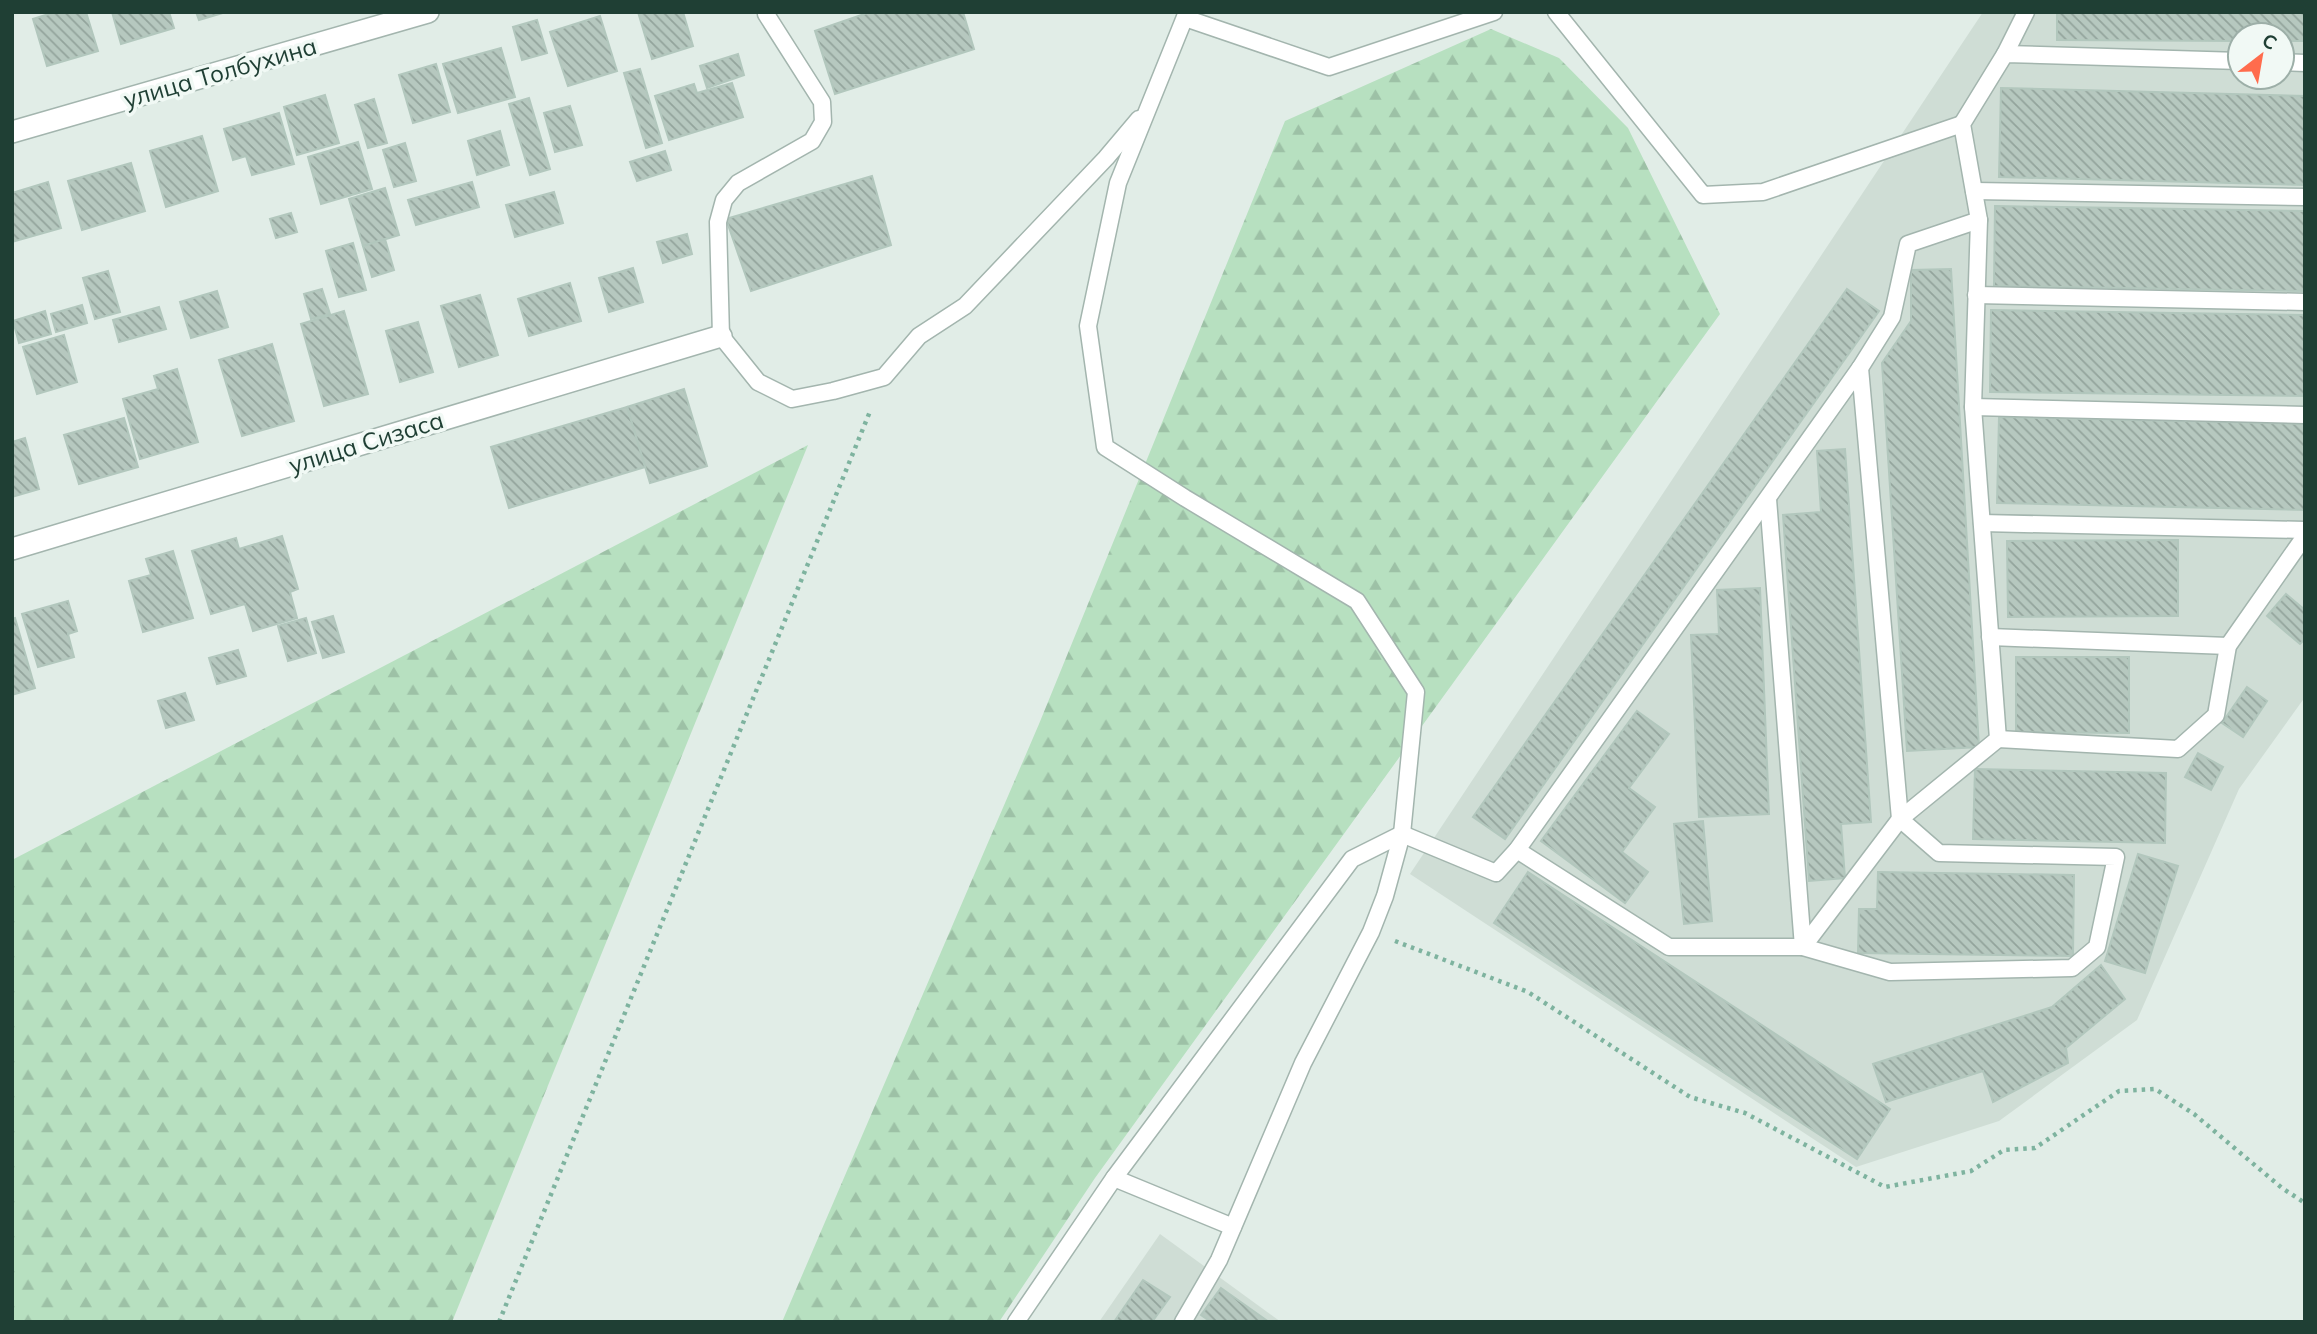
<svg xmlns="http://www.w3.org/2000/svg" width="2317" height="1334" font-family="Mulish,sans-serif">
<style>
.built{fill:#cfddd5;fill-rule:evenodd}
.forest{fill:url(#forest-firs)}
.building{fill:url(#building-back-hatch);stroke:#b2c7bd;stroke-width:2}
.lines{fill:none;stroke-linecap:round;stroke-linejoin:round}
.lane-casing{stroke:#a3b5ae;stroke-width:19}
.street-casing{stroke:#a3b5ae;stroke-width:24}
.path{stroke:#7eb39f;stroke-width:4.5;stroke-dasharray:3.5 5;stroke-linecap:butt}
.lane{stroke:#fff;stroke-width:16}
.street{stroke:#fff;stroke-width:21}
.labels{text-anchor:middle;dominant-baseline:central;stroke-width:7;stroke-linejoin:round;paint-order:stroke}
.street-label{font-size:24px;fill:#1f3f34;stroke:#f1f9f5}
</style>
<defs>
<pattern id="forest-firs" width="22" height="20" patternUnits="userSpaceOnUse" patternTransform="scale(1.75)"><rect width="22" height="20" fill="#b7e0c0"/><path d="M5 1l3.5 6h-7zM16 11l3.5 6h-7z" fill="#9dc1a6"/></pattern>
<pattern id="building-back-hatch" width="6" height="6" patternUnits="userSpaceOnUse" patternTransform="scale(1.75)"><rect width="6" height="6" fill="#b6c8bf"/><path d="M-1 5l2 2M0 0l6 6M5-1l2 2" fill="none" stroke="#93a49c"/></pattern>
</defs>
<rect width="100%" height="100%" fill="#e1ede7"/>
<g class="built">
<path d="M1983,12H2305V697L2239,789L2137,1020L1999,1121L1856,1167L1410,874ZM2240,35H2282V77H2240Z"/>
<polygon points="1160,1234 1281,1322 1099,1322"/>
</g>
<g class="forest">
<polygon points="1491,29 1559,58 1628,128 1720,314 1095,1178 999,1322 782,1322 1039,724 1285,121"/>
<polygon points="808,445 452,1322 12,1322 12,860"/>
</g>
<g class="building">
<polygon points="55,12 86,12 98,51 47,66 33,19"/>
<polygon points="112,12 169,12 174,28 121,44"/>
<polygon points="196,12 226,12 199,20"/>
<polygon points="638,12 683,12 693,46 652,59"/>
<polygon points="870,12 963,12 974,49 835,94 815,31"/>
<polygon points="2057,12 2305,12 2305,41 2282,41 2282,35 2240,35 2240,41 2057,40"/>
<polygon points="600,16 617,71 568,86 550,32"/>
<polygon points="537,20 547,53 522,60 513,27"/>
<polygon points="501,48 515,97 458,113 443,64"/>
<polygon points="738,54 744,75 707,88 700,66"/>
<polygon points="436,64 450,112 413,123 399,75"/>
<polygon points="640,69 662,143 646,148 624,73"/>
<polygon points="732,83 743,117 669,140 655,96 694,84 697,93"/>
<polygon points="2001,88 2305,96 2305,185 1999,177"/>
<polygon points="325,95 339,143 297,155 284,107"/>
<polygon points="529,98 550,169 530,175 509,104"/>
<polygon points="374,99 387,143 368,148 355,105"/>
<polygon points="570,106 582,145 555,152 544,113"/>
<polygon points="279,113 294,164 252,175 246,156 233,160 224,129"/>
<polygon points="500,131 509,165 477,175 468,141"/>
<polygon points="202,136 218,191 166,207 150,151"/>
<polygon points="358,142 372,189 321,204 308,157"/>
<polygon points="405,143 416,181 394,187 383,150"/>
<polygon points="665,151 671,170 637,181 630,162"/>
<polygon points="131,163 145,211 82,230 68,181"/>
<polygon points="872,176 891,245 751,291 726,219"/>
<polygon points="48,182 61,228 12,242 12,193"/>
<polygon points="472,182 479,207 416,225 408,200"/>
<polygon points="385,188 399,235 363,246 349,199"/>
<polygon points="554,192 563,223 515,237 506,205"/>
<polygon points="1995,206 2305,211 2305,291 1994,286"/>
<polygon points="291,213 297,232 276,238 270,219"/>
<polygon points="687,234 692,254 663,263 657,242"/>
<polygon points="385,239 394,270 372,277 363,246"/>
<polygon points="353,243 366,290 339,297 326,251"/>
<polygon points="633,268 643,302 609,312 599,278"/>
<polygon points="1951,269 1979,747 1907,751 1882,363 1911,321 1911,270"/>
<polygon points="108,271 120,312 95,319 83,278"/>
<polygon points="570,283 581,321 529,336 518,299"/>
<polygon points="322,289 330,314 311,319 304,294"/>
<polygon points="1847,289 1879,311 1505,839 1473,817"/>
<polygon points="217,291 228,327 191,338 180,302"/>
<polygon points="480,295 498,355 459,367 441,306"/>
<polygon points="82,305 87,323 56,332 51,314"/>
<polygon points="159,307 166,329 119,342 113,320"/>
<polygon points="1991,310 2305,315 2305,396 1990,392"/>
<polygon points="45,311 51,334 19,343 13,321"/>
<polygon points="344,311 368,394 324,406 301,324"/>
<polygon points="418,322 433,372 400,382 386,331"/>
<polygon points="64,335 77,382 37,394 23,347"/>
<polygon points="272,344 294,421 242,436 219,360"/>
<polygon points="177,369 198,442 140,459 123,399 158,389 154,376"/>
<polygon points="684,389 707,466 650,483 627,407"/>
<polygon points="627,407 645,467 509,508 491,447"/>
<polygon points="1999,417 2305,424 2305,510 1997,503"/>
<polygon points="124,418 138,467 79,484 64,435"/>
<polygon points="25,438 39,489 12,497 12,442"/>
<polygon points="1845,449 1871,822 1841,824 1845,878 1809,881 1783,515 1821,512 1817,451"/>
<polygon points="282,536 298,589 290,592 297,618 253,631 245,604 211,614 192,551 236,538 239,549"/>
<polygon points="2178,540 2178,616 2008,617 2007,541"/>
<polygon points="173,551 193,618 143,632 129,581 151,575 146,559"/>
<polygon points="1760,588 1769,814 1699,817 1691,635 1719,634 1717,590"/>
<polygon points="2286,594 2305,610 2305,639 2300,644 2267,616"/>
<polygon points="68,601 77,631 68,634 74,657 38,667 22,614"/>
<polygon points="333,616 344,652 323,658 312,622"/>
<polygon points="15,618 35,688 12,695 12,619"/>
<polygon points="306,618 316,653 288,661 278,626"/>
<polygon points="238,650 246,676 217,684 209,658"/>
<polygon points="2016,657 2129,657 2129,733 2016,732"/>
<polygon points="2247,687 2267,701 2243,737 2222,723"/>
<polygon points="185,693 194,720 166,728 158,701"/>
<polygon points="1637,711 1669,734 1629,788 1655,807 1622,852 1648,872 1625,903 1541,841"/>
<polygon points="2198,753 2223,767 2211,790 2185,777"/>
<polygon points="1975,769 2166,773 2165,843 1973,839"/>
<polygon points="1703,821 1712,921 1684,924 1674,824"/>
<polygon points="2138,854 2178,866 2145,973 2105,961"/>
<polygon points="1528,872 1890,1109 1857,1159 1494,923"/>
<polygon points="1878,872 2074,875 2073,956 1858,953 1859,909 1877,909"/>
<polygon points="2101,965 2125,999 2066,1048 2068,1063 1993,1102 1983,1071 1886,1102 1873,1064 2052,1007"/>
<polygon points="1143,1280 1170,1297 1152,1322 1114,1322"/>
<polygon points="1221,1288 1269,1322 1211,1322 1201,1315"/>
</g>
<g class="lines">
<g class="lane-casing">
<g id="lane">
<polyline points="1556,12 1703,195 1763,192 1962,124"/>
<polyline points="766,14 822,102 823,122 812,141 738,183 724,200 718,222 721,336 758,382 792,399 833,391 884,377 919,336 965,306 1106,158 1139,119"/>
<polyline points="1185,18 1329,67 1494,12"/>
<polyline points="2005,54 2026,12"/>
<polyline points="2282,62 2305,63"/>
<polyline points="1974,191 2305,197"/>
<polyline points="1976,295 2305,302"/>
<polyline points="1973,407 2305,415"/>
<polyline points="1768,499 1803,947 1890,972 2072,968 2097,947 2116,857 1939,853 1900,819 1860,368"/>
<polyline points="1982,523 2305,530"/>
<polyline points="1990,637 2228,646"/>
<polyline points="1998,739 2178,749 2216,715 2228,646 2305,536"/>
<polyline points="1517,850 1669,947 1803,947 1900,819 1998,739 1973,407 1979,220 1962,124 2005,54 2240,61"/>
<polyline points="1114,1178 1233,1227"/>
<polyline points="1016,1322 1114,1178 1352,859 1402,834 1496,873 1517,850 1860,368 1892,317 1908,244 1979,220"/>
<polyline points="1183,1322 1219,1260 1303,1063 1371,932 1385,896 1402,834 1416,692 1357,601 1185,498 1105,447 1088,326 1118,183 1187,12"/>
</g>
</g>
<g class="street-casing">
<g id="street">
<polyline points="12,132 428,12"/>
<polyline points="12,549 721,336"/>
</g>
</g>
<g class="path">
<polyline points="1395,941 1528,992 1690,1097 1745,1113 1885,1187 1971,1171 2004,1150 2035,1148 2119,1091 2155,1089 2194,1114 2282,1188 2305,1203"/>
<polyline points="499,1322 871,409"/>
</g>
<use href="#lane" class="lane"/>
<use href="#street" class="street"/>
</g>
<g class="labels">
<g class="street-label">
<text transform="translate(220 72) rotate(-16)">улица Толбухина</text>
<text transform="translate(366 442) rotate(-17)">улица Сизаса</text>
</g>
</g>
<rect width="2317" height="1334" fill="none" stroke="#1f3f34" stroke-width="28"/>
<g transform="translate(2261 56) rotate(31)"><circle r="33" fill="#f1f9f5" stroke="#9dafa8" stroke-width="2"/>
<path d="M0-5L12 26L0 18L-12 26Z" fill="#ff6c4d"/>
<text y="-10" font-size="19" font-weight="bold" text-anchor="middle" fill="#1f3f34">С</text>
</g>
</svg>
